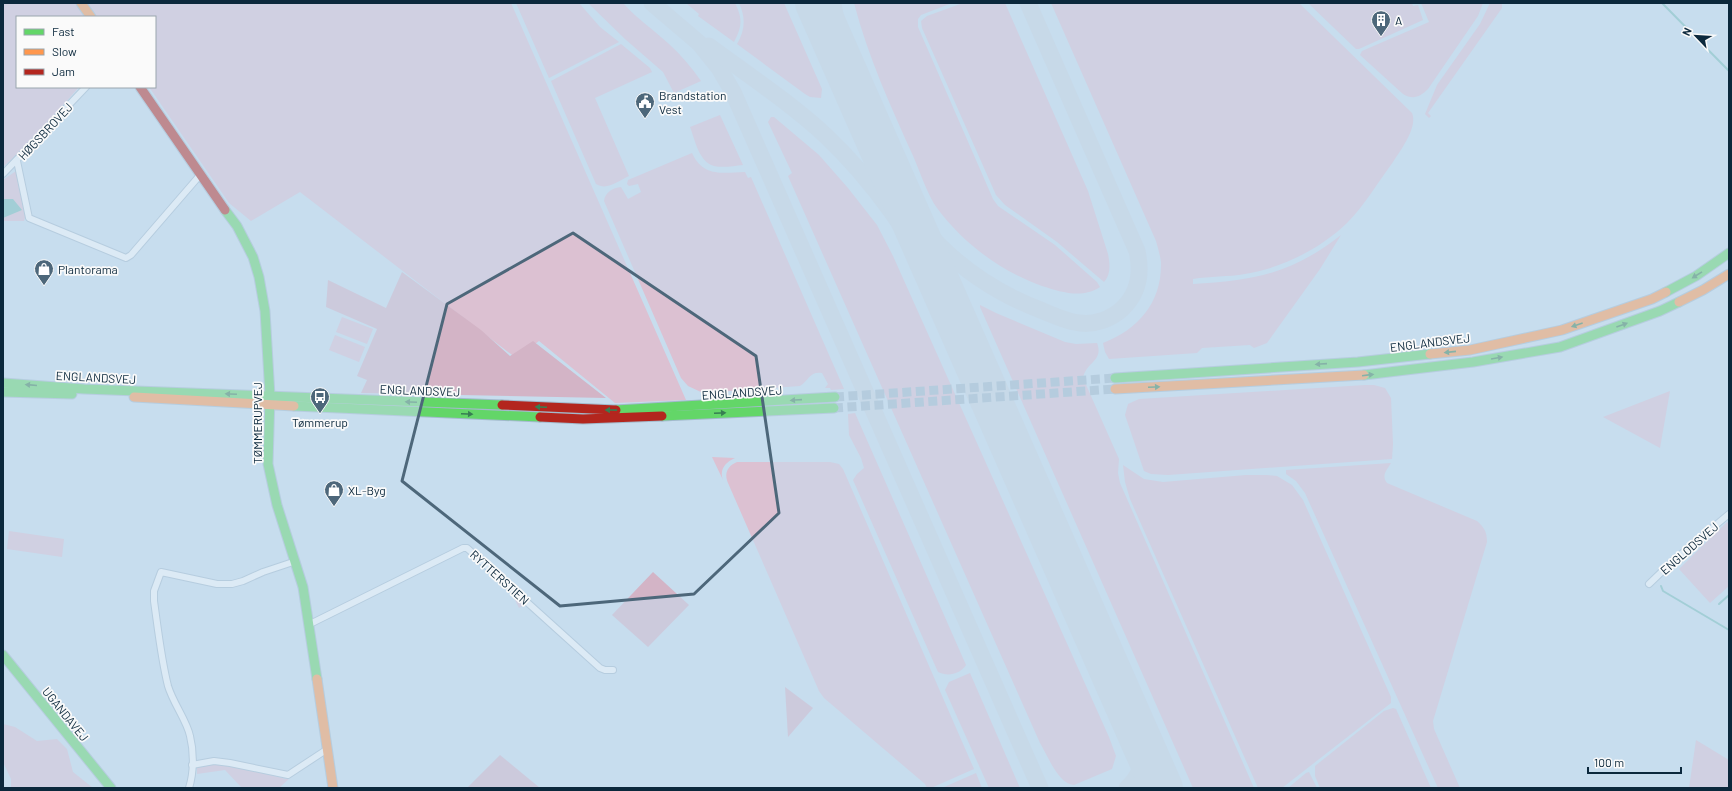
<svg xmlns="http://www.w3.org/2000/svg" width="1732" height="791" font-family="Barlow,sans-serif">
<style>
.green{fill:#dcc1d2}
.forest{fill:#d3b4c6}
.water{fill:#76bdb8}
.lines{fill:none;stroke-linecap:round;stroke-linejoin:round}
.stream{stroke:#76bdb8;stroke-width:2}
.taxiway{stroke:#c7d6e1;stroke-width:17}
.runway{stroke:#c7d6e1;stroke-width:42}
.secondary-tunnel{stroke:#a1b9ca;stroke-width:9;stroke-dasharray:9 4.5;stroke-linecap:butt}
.street-casing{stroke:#a2bacc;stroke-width:8}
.fast-casing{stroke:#a2bacc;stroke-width:11}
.slow-casing{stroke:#a2bacc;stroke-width:11}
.jam-casing{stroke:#a2bacc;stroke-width:11}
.street{stroke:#f7fafc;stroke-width:6}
.fast{stroke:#63d668;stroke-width:9}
.slow{stroke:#ff974d;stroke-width:9}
.jam{stroke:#b3261e;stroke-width:9}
.oneway{fill:#377f52}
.marked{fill:none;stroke:#4d677a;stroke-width:3;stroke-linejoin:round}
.labels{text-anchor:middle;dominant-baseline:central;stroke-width:3.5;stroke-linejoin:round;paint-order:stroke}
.poi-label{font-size:12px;fill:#0b283c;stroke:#fafafa;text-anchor:start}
.street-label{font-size:12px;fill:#0b283c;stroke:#fafafa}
</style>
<rect width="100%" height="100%" fill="#c7ddee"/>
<g class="green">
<polygon points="3,3 511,3 686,400 615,403 539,341 516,358 300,192 251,221 229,203 149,87 155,87 155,17 17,17 17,87 79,87 29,144 3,167"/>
<polygon points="516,3 579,3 600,27 619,42 549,78"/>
<path d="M588,3H623C637,19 654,30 669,44C681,55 692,68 701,81L674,93L663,72L625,39Z"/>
<path d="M686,3H735C743,19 742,27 734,42L698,16L699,14Z"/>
<path d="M739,3H784L822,89L821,98L810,97L805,94L737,44C745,30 746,18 739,3Z"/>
<path d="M854,3H952L921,15L918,19V27L993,199L998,206L1055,245L1097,282L1100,287C1082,299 1061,292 1042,286C1000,271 963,243 937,208C928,196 920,172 914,158C891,107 868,57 854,3Z"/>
<path d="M963,3H1005L1088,191L1108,254C1110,264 1111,274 1104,282L1057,242L1005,205L996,195L922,28L921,21L927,16Z"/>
<path d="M1051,3H1299L1412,113C1418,127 1401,150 1393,162C1378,182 1365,205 1347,223C1320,249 1282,268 1245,274C1228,277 1210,276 1193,279V284C1254,281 1293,273 1341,235L1320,269L1267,343L1254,348L1250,345L1202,348L1197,353L1109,359L1105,352L1103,343C1139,329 1162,302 1161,262C1160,255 1158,248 1156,241Z"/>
<polygon points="1308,3 1412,3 1413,6 1418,5 1423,20 1359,49 1356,49"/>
<path d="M1421,3H1483L1478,16L1428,89C1420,97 1413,100 1403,94L1360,55L1362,51L1429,22Z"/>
<polygon points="1490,3 1502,3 1502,8 1428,113 1431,116 1429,118 1425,114 1437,85 1480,24"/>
<path d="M621,44L650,68L652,72L595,98L629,176C618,181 607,191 596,184L551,81Z"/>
<path d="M720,115L743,165C734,166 723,168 714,166C699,162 695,140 690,127Z"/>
<path d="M771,117H774L819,155L848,188L877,225L893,256L1109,737L1116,756L1112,769L1074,785C1058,784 1048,756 1040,743L788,176L792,173L768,122Z"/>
<path d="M692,153C703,177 722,173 745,172L748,178L751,177L844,389L831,390L830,388H825L828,384L822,373C810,371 809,380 800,386L703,393L688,386L681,378L604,201C605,192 613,188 621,187L628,199L641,192L638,184L629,186L627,184L628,180Z"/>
<polygon points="16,171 26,214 24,221 3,221 3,180"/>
<path d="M980,305L996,313L1065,342L1076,344L1097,343C1104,361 1086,362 1083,378L1119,459L1118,473L1120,483L1254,788H1193L980,307Z"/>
<polygon points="342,317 373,329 367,344 336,332"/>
<polygon points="335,335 365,347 359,362 329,350"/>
<polygon points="1365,385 1374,385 1385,388 1391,398 1393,444 1392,459 1168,475 1151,474 1144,471 1125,415 1128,404 1139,399"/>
<polygon points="1670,391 1660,448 1603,417"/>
<path d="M855,413L966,665C960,674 948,677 938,672L853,480L857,474L864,468L861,458L849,435L848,414Z"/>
<path d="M712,457L735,458C726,462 719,469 723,480Z"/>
<path d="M737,462H830L839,464L843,469L974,769L931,788H927L925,784L824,698L819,691L728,483C724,474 727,466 737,462Z"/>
<path d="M1391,463C1387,470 1381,475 1387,483L1477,521C1484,527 1487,532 1487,542L1433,721L1434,729L1460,788H1438L1305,493L1296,481L1286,474V470Z"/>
<polygon points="1123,465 1144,479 1163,482 1246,475 1266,475 1277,476 1292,485 1303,500 1391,697 1391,703 1282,788 1258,788 1130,499 1125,482"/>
<polygon points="1727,522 1729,524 1729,586 1710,603 1679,569"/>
<polygon points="9,531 64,539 62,557 7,549"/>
<polygon points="514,592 527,603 519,608 513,596"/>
<polygon points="970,673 1020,788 989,788 945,690 949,682"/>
<polygon points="1393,708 1396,709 1431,788 1320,788 1315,776 1315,766 1384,711"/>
<polygon points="3,724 15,727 37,741 57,739 67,749 73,772 93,788 11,788 11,779 3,762"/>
<polygon points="1696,740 1729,760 1729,788 1689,788"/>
<polygon points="213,764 231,765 286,779 292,776 279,788 242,788 225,770 197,774 197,767"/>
<polygon points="1309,772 1317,788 1288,788 1306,773"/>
<polygon points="976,773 982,788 942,788"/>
</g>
<g class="forest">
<polygon points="402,272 481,330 510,356 533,341 606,398 361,393 367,380 357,376 377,329 326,307 328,280 386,308"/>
<polygon points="653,572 689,605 648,647 612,615"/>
<polygon points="785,687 813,708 788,737"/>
<polygon points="500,755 540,788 467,788"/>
</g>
<polygon class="water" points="3,199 13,199 22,210 3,218"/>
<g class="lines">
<g class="stream">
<polyline points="1662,3 1729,71"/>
<polyline points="1661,586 1663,591 1729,630"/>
<polyline points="1719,604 1729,595"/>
</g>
<g class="taxiway">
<polyline points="652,3 699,43 719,68 733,92 1040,788"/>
<path d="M833,3C839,44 854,83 868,121"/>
<path d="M709,46C748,75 789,102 825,135C875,182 912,238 945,298"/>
<path d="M892,175C905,200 919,225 939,245C970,276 1003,296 1043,311C1055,316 1068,322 1080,323C1095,325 1111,319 1122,309C1139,293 1142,273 1137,251L1028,3"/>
<path d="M1127,788C1140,777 1142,765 1144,748"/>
</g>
<polyline class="runway" points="816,3 1162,788"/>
<g class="secondary-tunnel">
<polyline points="835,397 1115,378"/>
<polyline points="834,408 1115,389"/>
</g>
<g class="street-casing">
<g id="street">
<polyline points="17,161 29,218 126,258 131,255 201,174"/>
<polyline points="3,174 86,87"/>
<polyline points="1649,584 1674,560 1729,514"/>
<polyline points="308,625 463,548 467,548 600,668 605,670 613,670"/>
<polyline points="192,765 214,761 230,763 288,775 326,750"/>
<path d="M189,788C194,772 194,752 190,736C187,721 173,703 168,686C161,658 158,629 154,601V591L161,572L217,584H232L243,581L263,572L296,561"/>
</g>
</g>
<g class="fast-casing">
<g id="fast">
<polyline points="225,210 237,226 253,257 259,277 265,311 270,396 268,464 277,505 303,587 317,679"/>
<polyline points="1666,292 1696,276 1729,253"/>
<polyline points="1364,375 1473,362 1560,347 1660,311 1679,302"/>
<polyline points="1115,378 1358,362 1430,354"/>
<polyline points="3,383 84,389 502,405"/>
<polyline points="3,392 72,394"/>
<polyline points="294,406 540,417"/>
<polyline points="616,410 835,397"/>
<polyline points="662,416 834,408"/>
<polyline points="3,655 111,788"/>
</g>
</g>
<g class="slow-casing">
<g id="slow">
<polyline points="81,3 91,17"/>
<polyline points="1679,302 1703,290 1729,274"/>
<polyline points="1430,354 1470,350 1562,330 1652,299 1666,292"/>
<polyline points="1115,389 1364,375"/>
<polyline points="134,397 294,406"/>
<polyline points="317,679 333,788"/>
</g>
</g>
<g class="jam-casing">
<g id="jam">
<polyline points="140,87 225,210"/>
<polyline points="502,405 616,410"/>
<polyline points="540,417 583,419 662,416"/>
</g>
</g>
<use href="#street" class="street"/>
<use href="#fast" class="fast"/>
<use href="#slow" class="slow"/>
<use href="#jam" class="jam"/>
</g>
<defs><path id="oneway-solid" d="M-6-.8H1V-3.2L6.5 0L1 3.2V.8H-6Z"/></defs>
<g class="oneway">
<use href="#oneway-solid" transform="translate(1697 275) rotate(148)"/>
<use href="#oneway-solid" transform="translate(1577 325) rotate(161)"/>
<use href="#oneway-solid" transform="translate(1622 325) rotate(-20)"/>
<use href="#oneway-solid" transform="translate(1450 352) rotate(174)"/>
<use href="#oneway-solid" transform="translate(1497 358) rotate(-10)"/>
<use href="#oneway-solid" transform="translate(1321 364) rotate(176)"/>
<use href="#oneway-solid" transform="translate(1368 375) rotate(-7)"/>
<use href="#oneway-solid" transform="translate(31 385) rotate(-175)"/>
<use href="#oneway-solid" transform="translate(1154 387) rotate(-3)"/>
<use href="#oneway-solid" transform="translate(231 394) rotate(-177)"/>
<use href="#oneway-solid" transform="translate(796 400) rotate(176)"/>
<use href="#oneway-solid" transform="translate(411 402) rotate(-178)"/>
<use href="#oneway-solid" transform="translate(541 407) rotate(-178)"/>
<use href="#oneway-solid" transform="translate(611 410) rotate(-179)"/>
<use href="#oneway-solid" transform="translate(720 413) rotate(-3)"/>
<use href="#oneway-solid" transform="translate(467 414) rotate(2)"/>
</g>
<path d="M0 0H1732V791H0ZM573,233L756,356L779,513L694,594L560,606L402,481L447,304Z" fill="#c7ddee" fill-opacity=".55" fill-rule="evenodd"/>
<path class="marked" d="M573,233L756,356L779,513L694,594L560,606L402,481L447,304Z"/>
<defs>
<g id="building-pin" transform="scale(1)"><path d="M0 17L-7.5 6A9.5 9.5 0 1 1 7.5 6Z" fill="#4d677a" stroke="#fafafa"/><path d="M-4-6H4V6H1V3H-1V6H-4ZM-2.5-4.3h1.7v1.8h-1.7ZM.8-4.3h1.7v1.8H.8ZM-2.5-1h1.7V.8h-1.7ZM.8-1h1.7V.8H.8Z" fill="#fff"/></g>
<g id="civic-pin" transform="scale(1)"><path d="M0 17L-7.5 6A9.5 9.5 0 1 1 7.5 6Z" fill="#4d677a" stroke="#fafafa"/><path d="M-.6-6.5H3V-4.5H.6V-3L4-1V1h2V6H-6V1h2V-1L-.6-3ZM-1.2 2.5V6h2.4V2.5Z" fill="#fff"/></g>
<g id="shop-pin" transform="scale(1)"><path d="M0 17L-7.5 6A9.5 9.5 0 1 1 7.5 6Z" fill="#4d677a" stroke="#fafafa"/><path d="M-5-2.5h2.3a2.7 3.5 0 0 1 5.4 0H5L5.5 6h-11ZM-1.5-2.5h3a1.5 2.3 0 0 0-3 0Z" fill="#fff"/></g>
<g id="bus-pin" transform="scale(1)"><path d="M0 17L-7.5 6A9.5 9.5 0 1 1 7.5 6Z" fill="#4d677a" stroke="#fafafa"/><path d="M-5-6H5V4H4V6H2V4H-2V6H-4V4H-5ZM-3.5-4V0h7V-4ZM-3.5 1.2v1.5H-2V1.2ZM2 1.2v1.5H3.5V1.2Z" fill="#fff"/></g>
</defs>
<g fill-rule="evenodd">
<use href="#building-pin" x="1381" y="20"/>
<use href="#civic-pin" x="645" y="102"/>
<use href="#shop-pin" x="44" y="269"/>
<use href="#bus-pin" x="320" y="397"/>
<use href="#shop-pin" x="334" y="490"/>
</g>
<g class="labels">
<g class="poi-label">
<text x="1395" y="20">A</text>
<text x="659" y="95">Brandstation<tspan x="659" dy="14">Vest</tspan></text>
<text x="58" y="269">Plantorama</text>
<text x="320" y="422" text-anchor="middle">Tømmerup</text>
<text x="348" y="490">XL-Byg</text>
</g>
<g class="street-label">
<text transform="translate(45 131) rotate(-47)">HØGSBROVEJ</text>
<text transform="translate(1430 342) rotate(-7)">ENGLANDSVEJ</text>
<text transform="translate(96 377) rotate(3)">ENGLANDSVEJ</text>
<text transform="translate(420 390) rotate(2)">ENGLANDSVEJ</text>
<text transform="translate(742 392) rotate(-4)">ENGLANDSVEJ</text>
<text transform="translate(257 423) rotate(-90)">TØMMERUPVEJ</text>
<text transform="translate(1689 548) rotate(-41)">ENGLODSVEJ</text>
<text transform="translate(500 577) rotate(42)">RYTTERSTIEN</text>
<text transform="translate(66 714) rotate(51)">UGANDAVEJ</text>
</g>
</g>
<rect width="1732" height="791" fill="none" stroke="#0b283c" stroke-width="8"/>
<rect x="16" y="16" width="140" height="72" fill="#fafafa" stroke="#9aa6ae"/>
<rect x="24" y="29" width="20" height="6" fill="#63d668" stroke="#9aa6ae"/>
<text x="52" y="36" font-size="12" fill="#0b283c">Fast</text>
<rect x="24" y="49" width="20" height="6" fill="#ff974d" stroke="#9aa6ae"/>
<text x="52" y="56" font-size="12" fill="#0b283c">Slow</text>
<rect x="24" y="69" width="20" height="6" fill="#b3261e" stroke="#9aa6ae"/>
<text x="52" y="76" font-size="12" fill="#0b283c">Jam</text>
<g transform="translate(1696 36) rotate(295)" stroke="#fafafa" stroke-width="3" paint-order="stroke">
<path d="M0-3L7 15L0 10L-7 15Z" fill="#0b283c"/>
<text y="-6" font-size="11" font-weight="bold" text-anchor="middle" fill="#0b283c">N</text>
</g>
<path d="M1588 767v6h93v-6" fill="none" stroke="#0b283c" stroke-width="2"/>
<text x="1594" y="767" font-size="12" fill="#0b283c" stroke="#fafafa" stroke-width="3" paint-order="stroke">100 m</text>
</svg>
